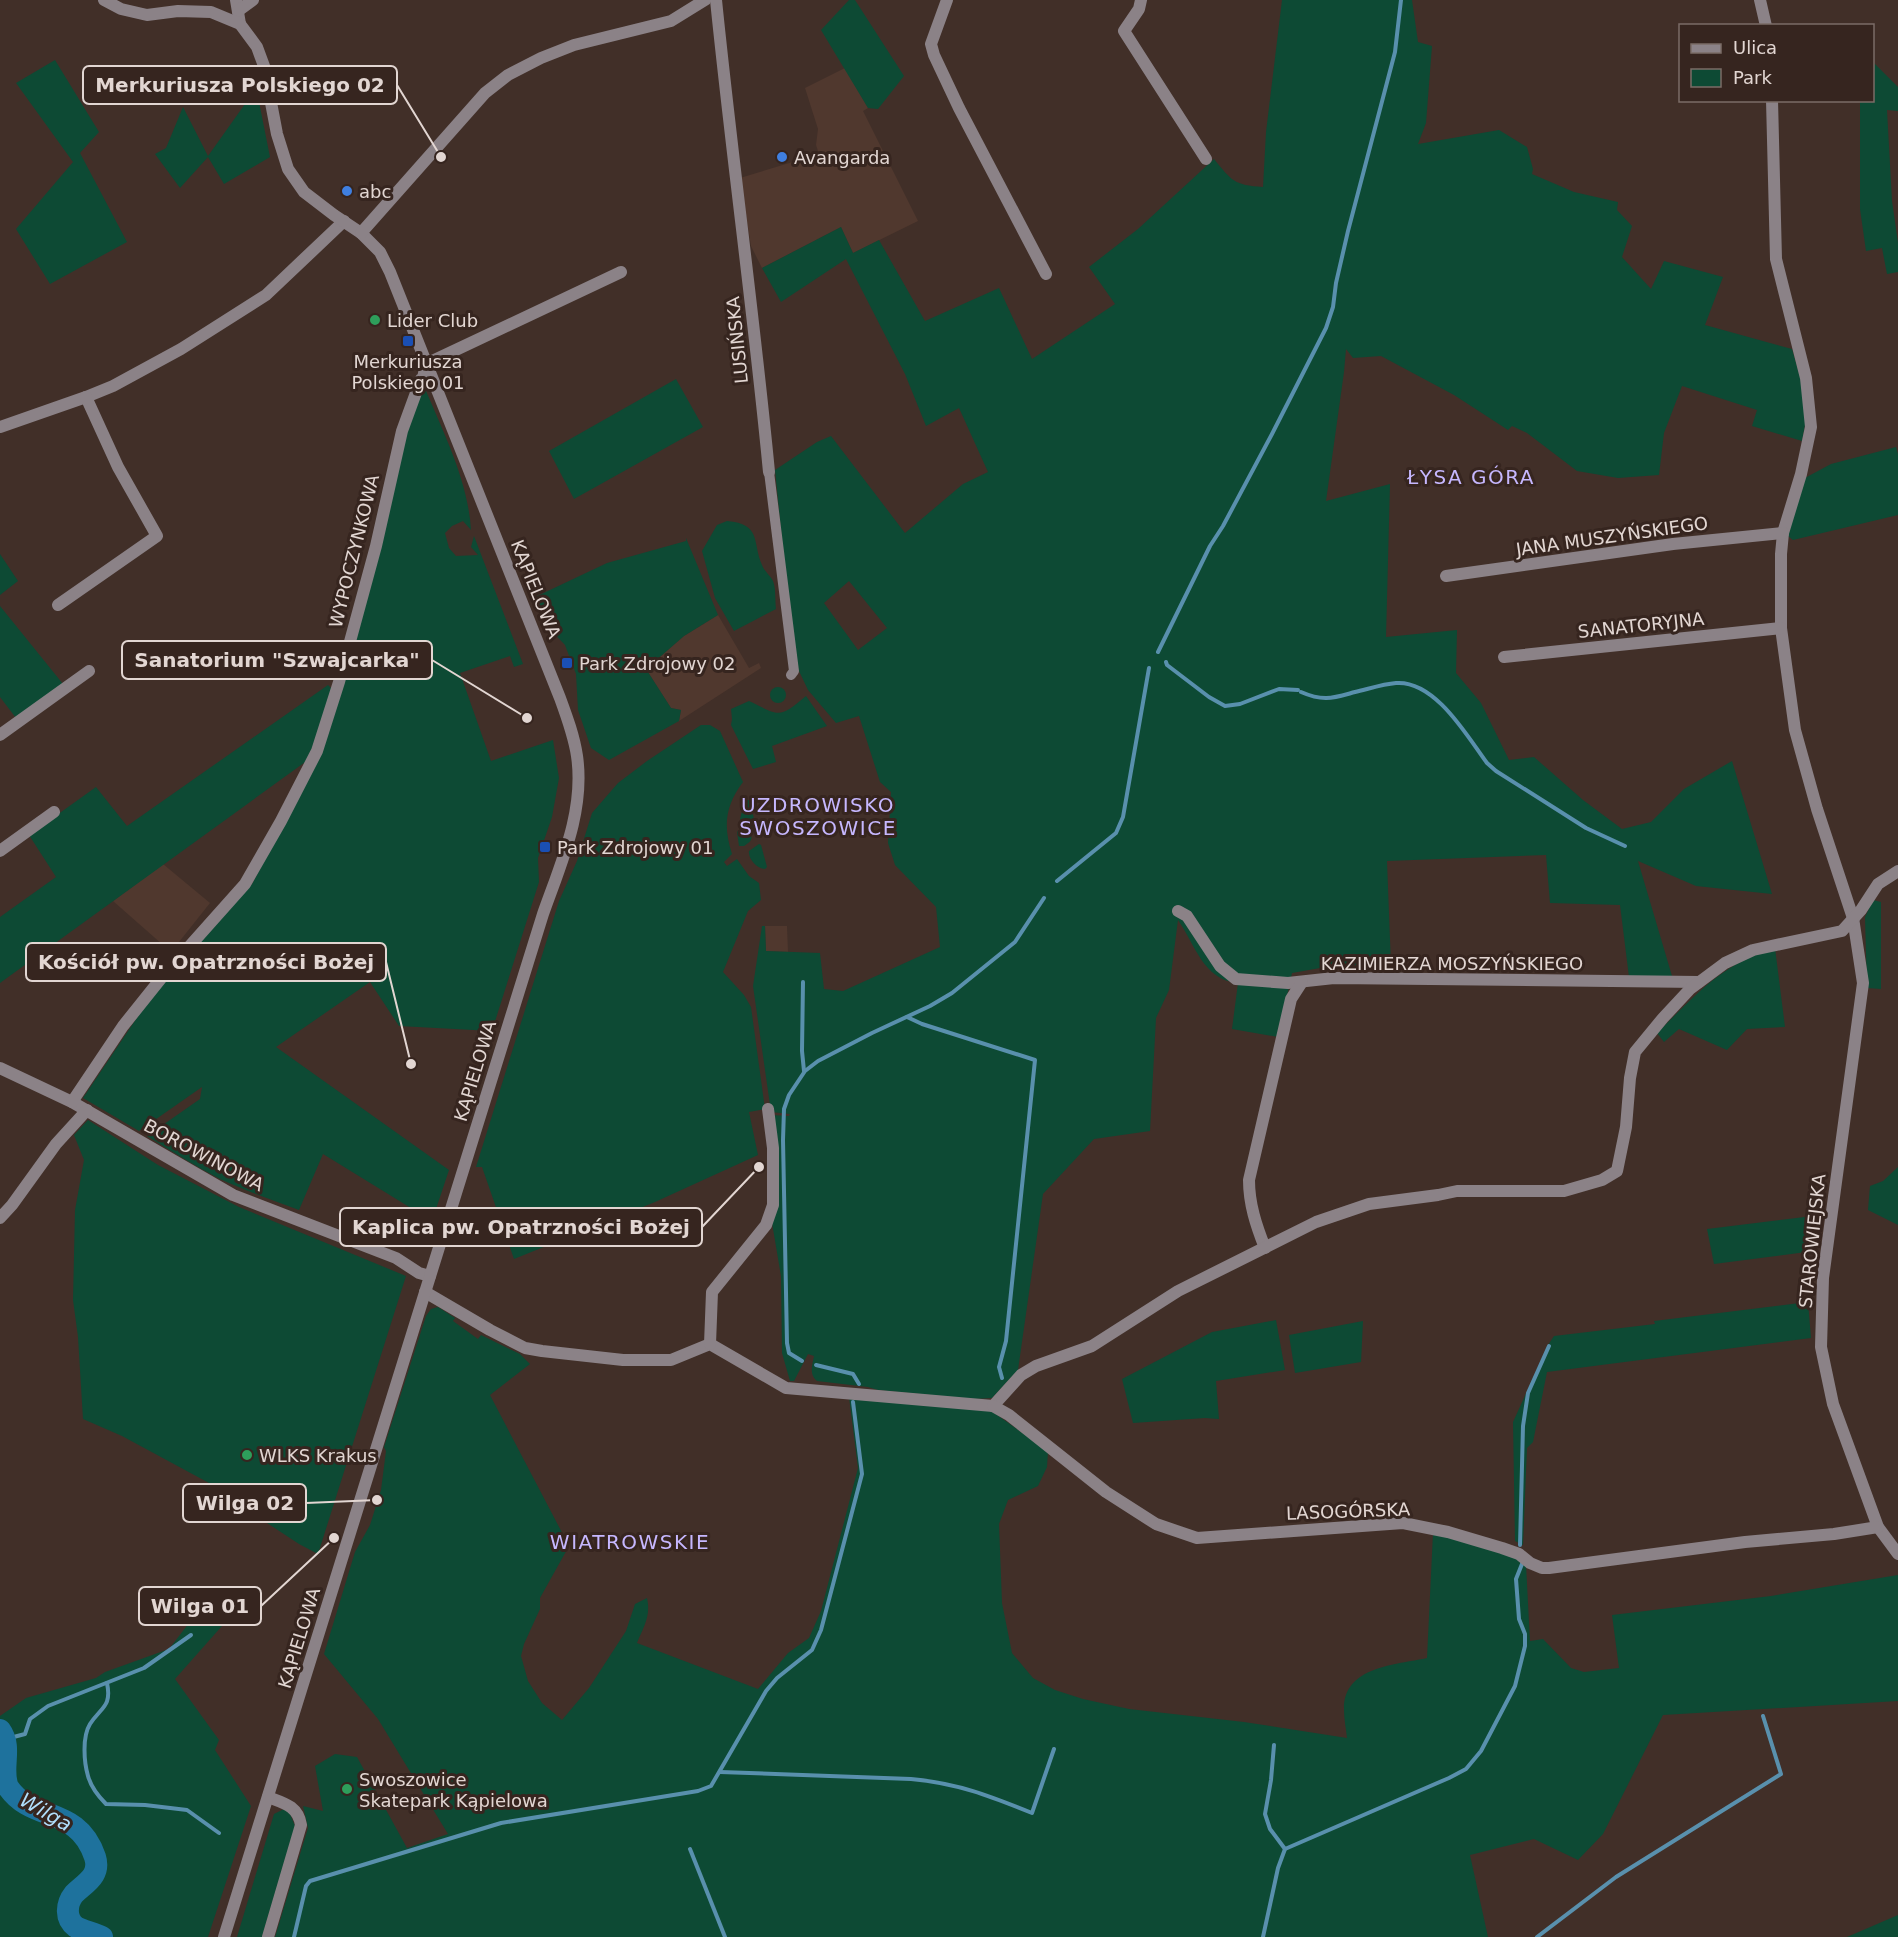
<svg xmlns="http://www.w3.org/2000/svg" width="1898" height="1937" font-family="'DejaVu Sans',sans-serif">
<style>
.built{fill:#50382e}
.green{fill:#0d4a34;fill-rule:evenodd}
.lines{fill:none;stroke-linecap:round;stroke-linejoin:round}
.stream{stroke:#5990ad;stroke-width:4}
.river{stroke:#1e729d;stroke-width:22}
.pedestrian{stroke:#8b8287;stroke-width:10}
.minor{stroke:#8b8287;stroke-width:12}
.tertiary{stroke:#8b8287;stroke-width:12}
.shop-dot{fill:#3f7fe0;stroke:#36251f;stroke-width:2}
.leisure-dot{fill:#2e9e5b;stroke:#36251f;stroke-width:2}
.transit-dot{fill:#1a4fb4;stroke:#36251f;stroke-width:2}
.labels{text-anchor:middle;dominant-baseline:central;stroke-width:6;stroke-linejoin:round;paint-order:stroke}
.poi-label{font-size:18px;fill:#e2d6d2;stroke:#36251f;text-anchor:start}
.street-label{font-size:18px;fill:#e2d6d2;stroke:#36251f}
.neighbourhood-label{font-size:20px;letter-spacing:1.5px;fill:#c6b7fe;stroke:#36251f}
.water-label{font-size:20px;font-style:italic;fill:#b1dffc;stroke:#36251f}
.leader{fill:none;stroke:#e2d6d2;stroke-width:2}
.callout-dot{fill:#e2d6d2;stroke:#36251f;stroke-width:2}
.callout{fill:#36251f;stroke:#e2d6d2;stroke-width:2}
.callout-label{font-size:20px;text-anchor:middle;font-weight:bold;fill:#e2d6d2}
</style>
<rect width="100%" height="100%" fill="#412f28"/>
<g class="built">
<polygon points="845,68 868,108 863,111 918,221 853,253 841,227 762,268 751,246 740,178 819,154 816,145 818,129 805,88"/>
<polygon points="718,615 749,668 759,663 761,668 679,721 681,710 671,708 646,669 684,636"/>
<polygon points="163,864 210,903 171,952 113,901"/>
<polygon points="765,926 787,926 788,952 766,951"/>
</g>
<g class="green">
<polygon points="849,0 855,0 904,76 878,109 868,108 821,30"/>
<path d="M1282,0H1412L1418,42L1432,46L1426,123L1418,144L1499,130L1527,147L1533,169L1532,174L1574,192L1618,202L1617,210L1632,226L1622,257L1651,289L1664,261L1723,277L1705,325L1792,349L1804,390L1807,414L1802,441L1752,426L1757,410L1682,386L1664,433L1659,475L1618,478L1577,471L1527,433L1512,426L1508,430L1454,395L1381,356L1353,358L1346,349L1344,372L1326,501L1390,484L1386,637L1457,630L1456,673L1481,703L1509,760L1534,757L1583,800L1622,829L1651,822L1684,789L1732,761L1772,894L1696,886L1638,861L1672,976L1629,977L1620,905L1550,903L1546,855L1387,861L1391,966L1337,965L1292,973L1278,1037L1232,1029L1238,983C1203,980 1195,944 1178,920L1169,990L1156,1018L1150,1131L1094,1139L1043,1194L1018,1370L992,1398L973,1399L878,1390L868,1387L817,1381C809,1374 812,1366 814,1356L808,1354L794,1381H790L782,1353L781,1276L771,1217V1115L789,1116L790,1114L771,1112L753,986L762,926H765L766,951L820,953L824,989L843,991L940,947L936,907L895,865L888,843L891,792L880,782L859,716L836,723L808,690L799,671L793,649L775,470L817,442L831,436L905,533L963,484L988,472L959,408L926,426L905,374L846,259L781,302L762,268L841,227L853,253L879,240L925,321L999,288L1032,359L1115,304L1089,267L1138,229L1214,159C1232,181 1234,185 1263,187L1266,132ZM849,581L887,628L858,650L824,603Z"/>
<polygon points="55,60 99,132 80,153 127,242 50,284 16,229 73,162 16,83"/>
<polygon points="1873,62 1898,87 1898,111 1887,110 1892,201 1898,243 1898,272 1887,274 1882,248 1866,251 1860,209 1860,101 1872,100"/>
<polygon points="258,97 270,157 224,184 208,157 180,188 155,154 166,148 183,107 208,156 245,104"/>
<polygon points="676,379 703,427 574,499 549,451"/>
<path d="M424,386C443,432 468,480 471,530L463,521L452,526L445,533L449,548L456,556L478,555L471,547L474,536L523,664L514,667L510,656L460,673L491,761L553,740L559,778L552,817L538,858L539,882L492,1031L399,1026L370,982L276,1047L449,1170L432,1221L323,1154L299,1210C273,1200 246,1191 220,1179C195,1166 171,1151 147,1136L200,1099L202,1087L139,1131L83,1098L157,988L252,884L321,751L407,427Z"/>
<polygon points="1896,447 1898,454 1898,515 1793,540 1788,536 1803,479 1831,464"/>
<path d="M727,521C762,524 752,542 762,565C764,571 770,575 773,581C776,588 775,601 776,609L734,631L715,598L702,551L717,525Z"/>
<polygon points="686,538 718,615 684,636 646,669 671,708 681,710 679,721 609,760 591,748 578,710 576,674 565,645 545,624 533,598 607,563 686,541"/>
<polygon points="0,554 18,581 0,595"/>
<polygon points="0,606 63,684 16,718 0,697"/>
<polygon points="328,685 332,689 315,747 308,760 0,983 0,917 56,877 29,835 96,787 127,826"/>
<circle cx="778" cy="695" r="8"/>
<path d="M806,696L827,726L772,746L776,762L753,769L731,725L732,719L731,709L749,701C780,716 779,719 806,696Z"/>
<path d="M701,725H710L720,731L743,782C725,806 723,826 732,854L724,862L727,866L737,859L749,876L759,883L761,900L748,911L723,972L744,995L751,1007L765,1109L749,1112L758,1155L655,1202L514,1259L482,1167H476L559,901L577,861L592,813L618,783L647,761Z"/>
<polygon points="745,800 749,800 756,826 752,827 742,823 740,819"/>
<path d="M739,830L751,835C753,841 748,843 744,846H739L737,832Z"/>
<path d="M759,844L761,845L767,867L765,869C757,869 748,859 749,851Z"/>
<polygon points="1873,900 1881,902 1881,989 1867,988 1865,917"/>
<path d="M1775,948L1785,1027L1747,1029L1727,1050L1679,1029L1664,1042L1657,1033C1696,995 1721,964 1775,948Z"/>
<polygon points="88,1120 158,1165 239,1207 406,1276 318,1554 299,1544 226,1496 222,1490 122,1436 83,1419 78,1337 73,1300 75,1210 84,1160 74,1135"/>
<polygon points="1898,1167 1898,1225 1868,1210 1870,1186 1883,1181"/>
<polygon points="1821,1215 1814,1251 1714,1264 1707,1229"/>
<polygon points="1808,1302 1811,1338 1547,1372 1533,1442 1527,1448 1523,1545 1515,1541 1513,1422 1548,1345 1554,1336 1655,1324 1654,1321"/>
<path d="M438,1307L455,1318L453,1321L478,1339L481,1335L520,1354L530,1364L490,1395L569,1546L540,1598V1609L524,1644L521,1656L528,1681L542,1703L562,1720L589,1688L626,1631L635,1604L647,1598C651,1616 644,1626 637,1643L758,1689L788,1653L809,1638L821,1611L858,1468L849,1397L990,1410L1048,1451L1047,1467L1038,1486L1008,1500L999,1524L1002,1603L1012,1653L1033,1678L1055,1690L1083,1699L1129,1709L1244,1722L1347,1738C1346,1729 1344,1719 1344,1710C1343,1666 1396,1665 1427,1658L1433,1533L1515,1557L1526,1565L1530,1641L1543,1639L1571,1668L1584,1672L1619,1668L1612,1615L1771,1596L1898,1575V1701L1663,1715L1603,1834L1578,1860L1534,1839L1470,1855L1488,1937H275L308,1828L303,1806L323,1811L315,1766L335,1754L357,1757L407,1848L448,1834L378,1719L324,1654L355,1552L370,1525L381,1490L386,1451L384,1447L426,1316L431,1309Z"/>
<polygon points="1276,1320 1285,1370 1216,1381 1219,1419 1205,1418 1133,1423 1122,1379 1212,1332"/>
<polygon points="1363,1321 1361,1362 1295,1373 1289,1335"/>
<polygon points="210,1588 237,1609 175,1679 219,1740 215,1750 251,1806 208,1937 0,1937 0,1716 26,1698 96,1678 105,1672 169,1649 199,1610"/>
<polygon points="284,1809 290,1814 295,1826 262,1937 237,1937 274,1814"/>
<polygon points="1898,1915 1898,1937 1847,1937"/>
</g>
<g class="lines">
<g class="stream">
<polyline points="1158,652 1210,546 1223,526 1272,434 1326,328 1333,307 1336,283 1348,231 1395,52 1401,0"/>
<polyline points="1166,662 1167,665 1209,697 1225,706 1240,704 1279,689 1298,690"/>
<path d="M1301,692C1324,702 1333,698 1355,692C1368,689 1383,684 1396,683C1435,680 1467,736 1487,763L1496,771L1586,828L1625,846"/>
<polyline points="1057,881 1116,833 1123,817 1149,668"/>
<polyline points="803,982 802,1051 804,1071"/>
<polyline points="907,1017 922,1024 1035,1060 1006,1341 999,1367 1002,1378"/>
<polyline points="802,1361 789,1353 787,1343 783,1140 784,1109 789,1095 805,1071 818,1061 872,1033 930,1006 952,993 1015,942 1044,898"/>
<polyline points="816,1365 853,1374 859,1384"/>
<polyline points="1520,1545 1523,1426 1528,1393 1549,1346"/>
<path d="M107,1683C112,1707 101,1707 90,1724C82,1737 84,1762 88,1776C91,1787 98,1796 106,1804L145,1805L187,1810L219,1833"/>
<polyline points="6,1739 25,1734 30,1719 48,1706 144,1668 191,1635"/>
<polyline points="1274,1745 1271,1780 1265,1814 1270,1829 1285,1849"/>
<path d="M720,1772L911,1779C957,1783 990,1796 1032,1813L1054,1749"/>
<polyline points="690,1849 725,1937"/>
<polyline points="294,1937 306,1886 310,1881 501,1823 698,1791 711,1786 766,1691 777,1678 812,1650 821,1630 862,1474 853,1402"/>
<polyline points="1263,1937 1278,1868 1285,1849 1449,1778 1466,1769 1481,1751 1515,1686 1525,1646 1525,1634 1519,1619 1516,1579 1522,1564"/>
<polyline points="1537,1937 1616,1877 1781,1774 1763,1716"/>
</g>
<path class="river" d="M0,1730C13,1748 0,1769 8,1787C32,1823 78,1805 95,1857C101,1876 85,1883 74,1894C66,1904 65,1919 76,1927C83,1931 94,1933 102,1937"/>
<polyline class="pedestrian" points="769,472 794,671 791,675"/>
<g class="minor">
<polyline points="236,0 240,24"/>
<path d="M716,0C732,158 754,315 769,472"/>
<polyline points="947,0 931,44 934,55 959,108 1046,274"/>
<polyline points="1141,0 1139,9 1124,31 1206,159"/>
<polyline points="1760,0 1766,26"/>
<polyline points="238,11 253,0"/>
<polyline points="1772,100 1776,259 1806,378 1811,427 1801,474 1783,533 1781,554 1781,628 1795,730 1817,809 1853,918 1863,983 1823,1278 1821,1347 1833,1404 1878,1527 1898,1554"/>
<polyline points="0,427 86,397 113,386 181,349 266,295 344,221"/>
<polyline points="1446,576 1673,544 1783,533"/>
<polyline points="58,605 157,536 118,467 86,397"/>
<polyline points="1504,657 1781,628"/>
<polyline points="0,735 89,671"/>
<polyline points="0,851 54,812"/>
<polyline points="1178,911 1187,916 1220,966 1236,979 1288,983 1334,978 1699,982"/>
<polyline points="0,1068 72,1102 233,1195 396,1258 419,1273 430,1276"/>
<polyline points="72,1102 123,1026 163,976 245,884 281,821 317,751 339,682 376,546 402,431 421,379 423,378 426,364 621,272"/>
<polyline points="0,1218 12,1205 56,1144 87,1110"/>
<path d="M1265,1248C1256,1225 1249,1204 1249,1180L1291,999L1302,982"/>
<polyline points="425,1292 490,1330 525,1348 542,1351 623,1360 671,1360 710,1344 786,1388 993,1406 1021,1375 1036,1366 1092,1346 1178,1291 1316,1222 1369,1204 1438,1195 1457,1191 1564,1191 1602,1180 1617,1171 1626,1127 1630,1078 1635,1052 1663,1018 1690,989 1725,963 1753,950 1842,931 1861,910 1878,884 1898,871"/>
<polyline points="710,1344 712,1292 766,1225 773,1205 773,1148 768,1109"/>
<polyline points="993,1406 1009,1415 1106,1492 1156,1524 1197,1538 1403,1523 1448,1532 1502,1548 1519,1554 1530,1563 1542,1568 1549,1568 1745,1542 1834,1534 1878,1527"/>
<path d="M268,1937L301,1825C298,1806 284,1803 268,1797"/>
</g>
<g class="tertiary">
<path d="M104,0L121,9L147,15L178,11L211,12L240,24L257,47L264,66L277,134L288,169L304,192L334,215L361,233L380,252L390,272L560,698C567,717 574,736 577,756C585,811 561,863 543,914L224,1937"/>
<polyline points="361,233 485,93 508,75 541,58 574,45 671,21 705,0"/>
</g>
</g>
<g class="shop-dot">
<circle cx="782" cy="157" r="6"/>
<circle cx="347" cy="191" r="6"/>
</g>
<g class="leisure-dot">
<circle cx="375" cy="320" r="6"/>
<circle cx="247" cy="1455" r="6"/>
<circle cx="347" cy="1789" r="6"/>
</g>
<g class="transit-dot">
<rect x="402" y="335" width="12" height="12" rx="3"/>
<rect x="561" y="657" width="12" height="12" rx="3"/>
<rect x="539" y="841" width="12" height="12" rx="3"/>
</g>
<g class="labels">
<g class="poi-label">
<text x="794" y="157">Avangarda</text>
<text x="359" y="191">abc</text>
<text x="387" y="320">Lider Club</text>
<text x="408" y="361" text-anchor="middle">Merkuriusza<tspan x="408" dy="21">Polskiego 01</tspan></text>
<text x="579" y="663">Park Zdrojowy 02</text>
<text x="557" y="847">Park Zdrojowy 01</text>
<text x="259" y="1455">WLKS Krakus</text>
<text x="359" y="1779">Swoszowice<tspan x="359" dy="21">Skatepark Kąpielowa</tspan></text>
</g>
<g class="street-label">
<text transform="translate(737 340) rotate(-96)">LUSIŃSKA</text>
<text transform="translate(1612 536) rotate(-8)">JANA MUSZYŃSKIEGO</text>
<text transform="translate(354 551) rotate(-76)">WYPOCZYNKOWA</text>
<text transform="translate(536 589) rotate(68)">KĄPIELOWA</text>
<text transform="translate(1641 625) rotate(-6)">SANATORYJNA</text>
<text x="1452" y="963">KAZIMIERZA MOSZYŃSKIEGO</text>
<text transform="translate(475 1071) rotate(-73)">KĄPIELOWA</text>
<text transform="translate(204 1155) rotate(28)">BOROWINOWA</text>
<text transform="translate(1812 1241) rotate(-84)">STAROWIEJSKA</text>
<text transform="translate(1348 1511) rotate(-2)">LASOGÓRSKA</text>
<text transform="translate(299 1638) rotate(-73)">KĄPIELOWA</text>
</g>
<g class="neighbourhood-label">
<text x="1471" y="477">ŁYSA GÓRA</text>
<text x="818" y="805">UZDROWISKO<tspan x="818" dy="23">SWOSZOWICE</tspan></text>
<text x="630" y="1542">WIATROWSKIE</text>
</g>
<g class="water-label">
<text transform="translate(46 1812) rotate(30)">Wilga</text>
</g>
</g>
<path class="leader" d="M441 157L397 85M527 718L432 660M411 1064L386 962M759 1167L702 1227M377 1500L306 1503M334 1538L261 1606"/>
<g class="callout-dot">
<circle cx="441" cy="157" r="6"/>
<circle cx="527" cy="718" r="6"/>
<circle cx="411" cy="1064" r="6"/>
<circle cx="759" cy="1167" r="6"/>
<circle cx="377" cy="1500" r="6"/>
<circle cx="334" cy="1538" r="6"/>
</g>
<g class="callout">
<rect x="83" y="66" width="314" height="38" rx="6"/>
<rect x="122" y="641" width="310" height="38" rx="6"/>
<rect x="26" y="943" width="360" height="38" rx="6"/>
<rect x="340" y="1208" width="362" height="38" rx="6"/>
<rect x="183" y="1484" width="123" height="38" rx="6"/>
<rect x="139" y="1587" width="122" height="38" rx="6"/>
</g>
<g class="callout-label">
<text x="240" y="92">Merkuriusza Polskiego 02</text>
<text x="277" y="667">Sanatorium "Szwajcarka"</text>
<text x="206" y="969">Kościół pw. Opatrzności Bożej</text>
<text x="521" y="1234">Kaplica pw. Opatrzności Bożej</text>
<text x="245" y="1510">Wilga 02</text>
<text x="200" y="1613">Wilga 01</text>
</g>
<rect x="1679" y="24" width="195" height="78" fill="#36251f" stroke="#7b6c67" stroke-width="1.5"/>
<rect x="1691" y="44" width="30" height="9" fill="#8b8287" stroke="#7b6c67" stroke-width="1.5"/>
<text x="1733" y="54" font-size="18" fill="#e2d6d2">Ulica</text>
<rect x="1691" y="69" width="30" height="18" fill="#0d4a34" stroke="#7b6c67" stroke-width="1.5"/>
<text x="1733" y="84" font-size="18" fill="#e2d6d2">Park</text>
</svg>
